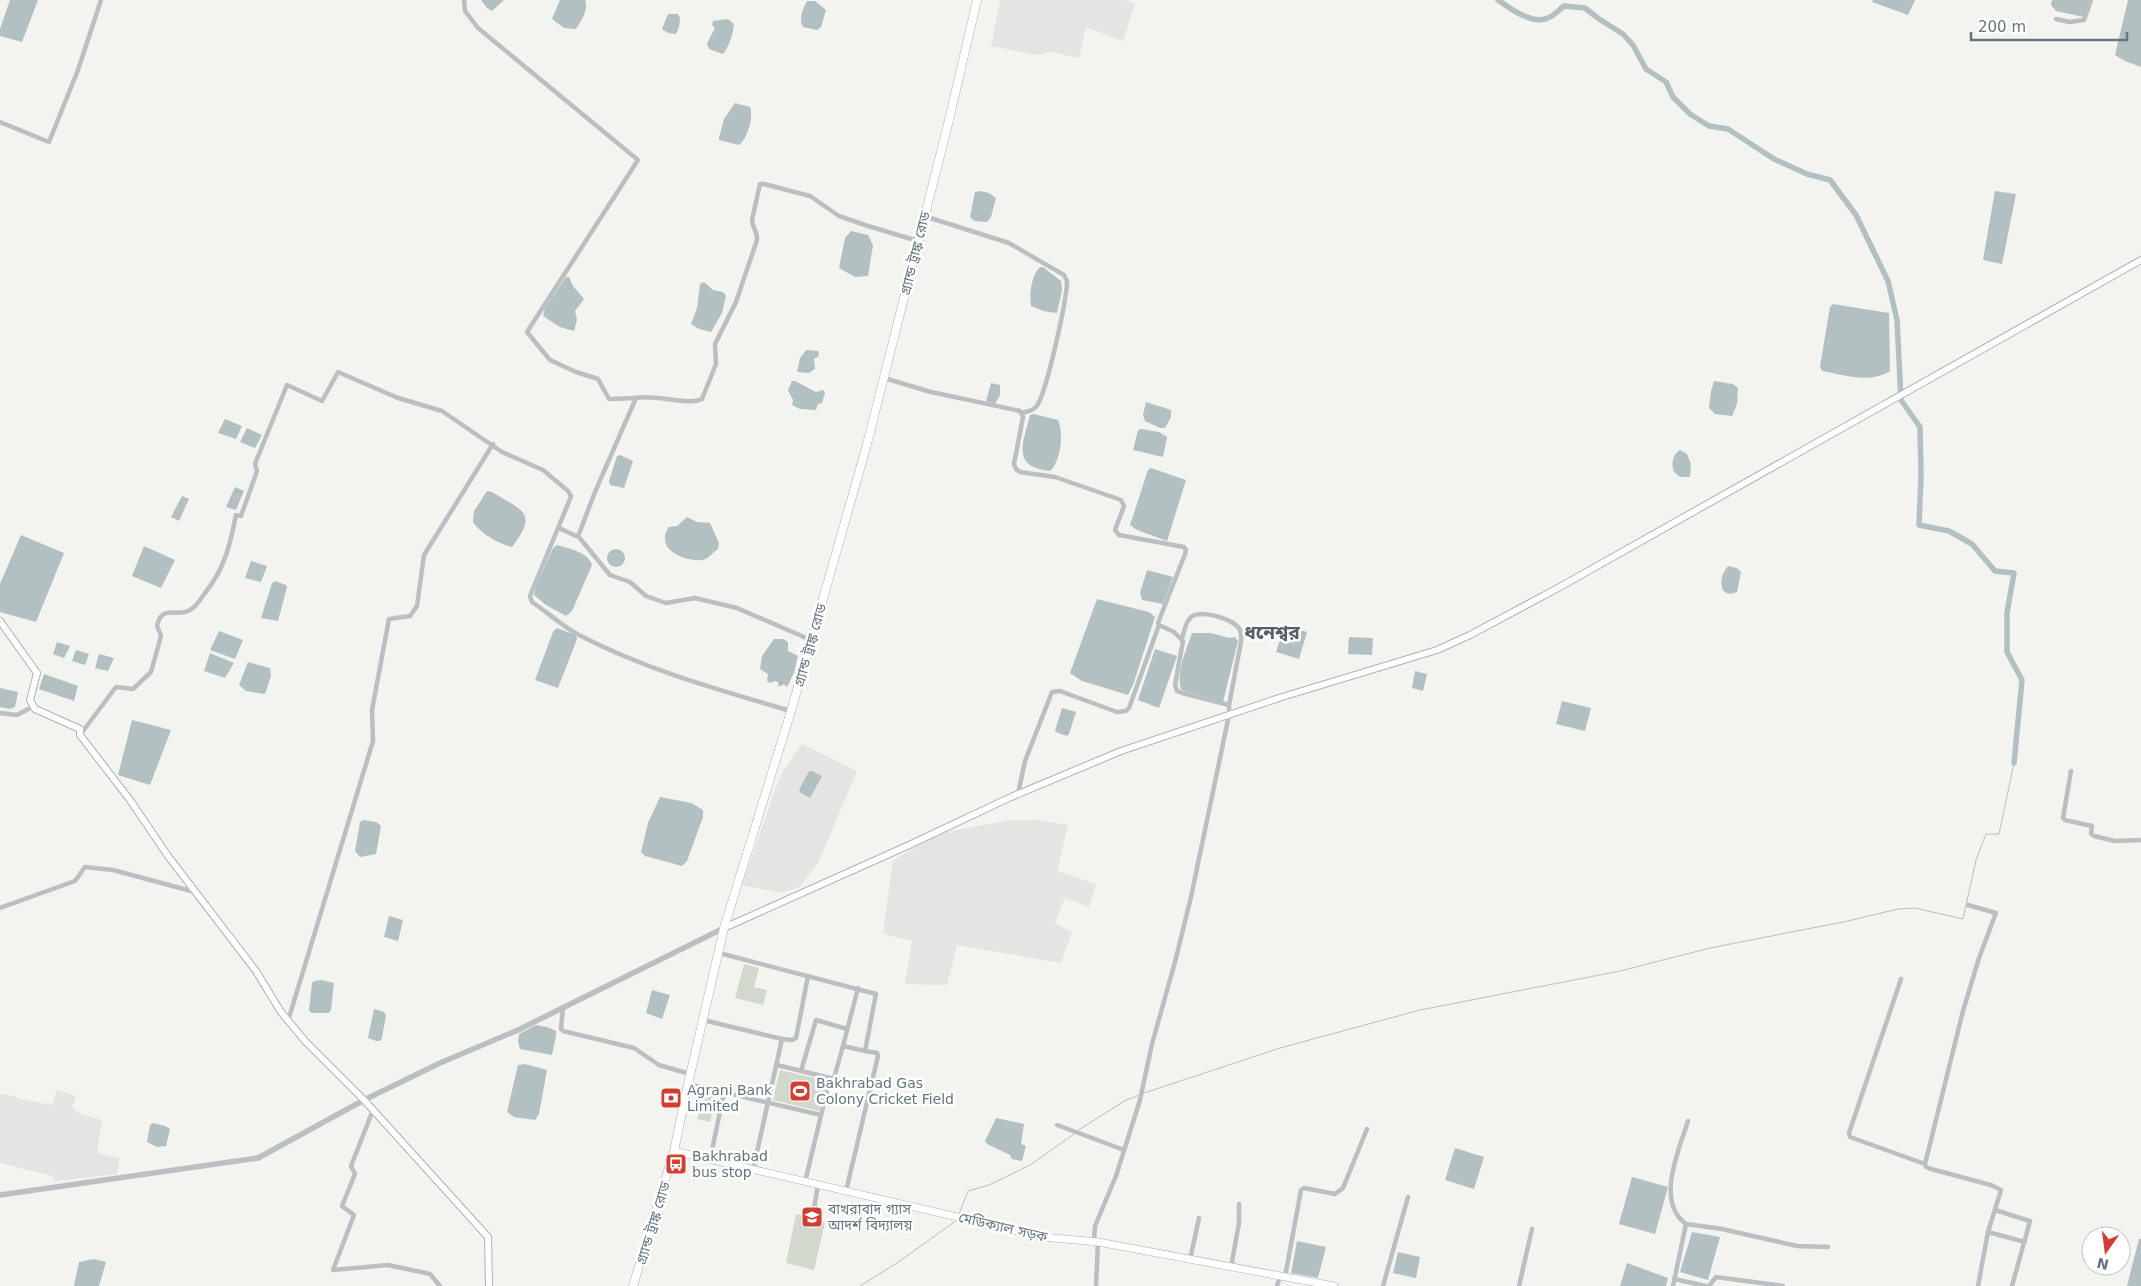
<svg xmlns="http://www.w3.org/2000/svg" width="2141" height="1286" font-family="'DejaVu Sans','Noto Sans Bengali',sans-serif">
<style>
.built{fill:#e4e4e3}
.green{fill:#d3d8cf}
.water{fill:#b3c0c2}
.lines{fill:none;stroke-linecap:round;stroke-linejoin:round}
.stream{stroke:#b3c0c2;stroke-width:1}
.canal{stroke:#b3c0c2;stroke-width:5.5}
.secondary-casing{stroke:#adb3b6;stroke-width:8}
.primary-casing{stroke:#aeb3b5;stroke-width:8}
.trunk-casing{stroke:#aeb2b4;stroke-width:9}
.minor{stroke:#babfc1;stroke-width:4.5}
.tertiary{stroke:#babfc1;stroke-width:5.5}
.secondary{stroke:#fff;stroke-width:6}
.primary{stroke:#fff;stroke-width:7}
.trunk{stroke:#fff;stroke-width:8}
.labels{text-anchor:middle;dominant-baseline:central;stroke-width:5;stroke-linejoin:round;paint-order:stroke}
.street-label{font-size:14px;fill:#65767e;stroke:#fff}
.poi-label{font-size:14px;fill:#65767e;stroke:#fff;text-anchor:start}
.district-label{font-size:19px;font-weight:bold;fill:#525f64;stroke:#fff}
</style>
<rect width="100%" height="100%" fill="#f3f3f0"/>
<g class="built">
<polygon points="1000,0 1125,0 1135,4 1123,41 1086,27 1079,58 1050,52 1037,55 991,46"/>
<polygon points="802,744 857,771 819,861 800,887 781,893 742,885 775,790 783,771"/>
<polygon points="1011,820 1036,820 1068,825 1057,871 1096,884 1089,907 1065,898 1055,923 1072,932 1061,963 957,945 947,985 905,984 912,941 883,934 893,860 941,833"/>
<polygon points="57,1090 76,1096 72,1107 80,1114 102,1120 97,1153 120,1158 117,1174 56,1181 52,1176 0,1163 0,1094 14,1096 19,1099 52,1105"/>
</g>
<g class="green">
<polygon points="744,964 759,968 754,987 767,990 763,1005 735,998"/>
<polygon points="780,1070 827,1081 819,1111 773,1100"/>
<polygon points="704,1094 716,1097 710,1122 697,1119"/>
<polygon points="796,1214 825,1222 814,1270 786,1263"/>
</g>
<g class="water">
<polygon points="10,0 38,0 22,42 0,36 0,29"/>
<polygon points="481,0 504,0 492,11 487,8"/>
<path d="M560,0H585C589,10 581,21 576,29L564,28L552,19Z"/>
<polygon points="1873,0 1915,0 1908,15 1872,2"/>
<polygon points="2052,0 2090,0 2084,17 2056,11 2051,5"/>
<polygon points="2128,0 2141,0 2141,67 2125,61 2115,55"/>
<path d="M807,1H815L826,10L821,27L817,30L803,27C798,19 803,9 807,1Z"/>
<path d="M668,14H678C682,20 679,27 676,34L668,33L662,29Z"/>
<path d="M728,19L734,24C733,35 729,46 723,54L709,49L707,43L715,28L712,25L713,21Z"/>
<path d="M735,103L750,107C754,117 747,139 739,145L719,140V138L724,119Z"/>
<polygon points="981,191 989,193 996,198 991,217 987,222 974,221 970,217 975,192"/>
<polygon points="1995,191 2016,194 2002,264 1983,260"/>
<polygon points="851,231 868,235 873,245 868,276 855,277 839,268 845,238"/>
<path d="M1040,267H1043L1061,281L1062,290L1057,313L1043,311L1031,306C1029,294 1031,276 1040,267Z"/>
<polygon points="566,277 569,277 573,286 584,299 575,311 577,320 574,331 560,327 543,316 545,308"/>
<polygon points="704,282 713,290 723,292 726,296 722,313 711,332 699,329 691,324 697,308 700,284"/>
<path d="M1833,304L1889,313L1890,371C1870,384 1844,375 1822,371L1820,366L1830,307Z"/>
<polygon points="806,350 818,351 819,353 818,357 814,359 815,369 809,373 797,372 800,358"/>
<polygon points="792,381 795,381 816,392 823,390 825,393 822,403 818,404 816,410 800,409 792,405 793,400 788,390"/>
<polygon points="1714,381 1733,384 1738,388 1737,404 1732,416 1715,414 1709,408 1711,391"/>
<polygon points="991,383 1000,385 1000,395 995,404 986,401"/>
<polygon points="1146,402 1171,410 1171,417 1165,428 1160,428 1145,421 1143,415"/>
<path d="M1034,414L1058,420C1064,433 1061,461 1050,471C1011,467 1023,443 1030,415Z"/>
<polygon points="225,419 242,426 236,439 218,433"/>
<polygon points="247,428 262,435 255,448 240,442"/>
<polygon points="1141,429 1159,432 1167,437 1163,457 1133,450 1138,430"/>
<path d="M1680,450L1687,454L1691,464L1690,477H1680L1674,472C1671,464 1672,455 1680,450Z"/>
<polygon points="620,455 633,461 624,488 610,485 609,481 617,456"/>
<polygon points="1151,468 1186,480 1167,541 1137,530 1130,525 1148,470"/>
<polygon points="235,487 244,491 236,510 226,507"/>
<path d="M487,491L492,492C524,512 538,512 512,547C499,544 480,533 473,522L474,511Z"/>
<polygon points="182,496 189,499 179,521 171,517"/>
<path d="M687,517L697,522L710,523L719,543L718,549C713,552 709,559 702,560C683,562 654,548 669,527L677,526Z"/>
<polygon points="21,535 64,553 36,622 0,612 0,584"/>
<path d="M557,545C570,549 588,552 592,565L572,611L566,616L546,605L534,595L536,586L553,548Z"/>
<polygon points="144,546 175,560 161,588 132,576"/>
<circle cx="616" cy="558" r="9"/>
<polygon points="251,561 267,566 261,582 245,578"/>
<path d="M1728,566L1737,568L1741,572L1737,592C1718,600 1718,577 1728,566Z"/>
<polygon points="1147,570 1173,577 1163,604 1142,600 1140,593"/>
<polygon points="275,581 286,585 287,587 278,621 261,618 272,583"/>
<polygon points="1097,599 1149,612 1155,617 1133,685 1128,695 1082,681 1070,673"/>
<polygon points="1285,625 1307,632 1299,659 1276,652"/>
<polygon points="557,628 576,635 577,639 558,688 535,680 553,632"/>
<polygon points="219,631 243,640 235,659 210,650"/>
<path d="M1192,633H1211L1229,638L1235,637L1238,641L1223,702L1181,690C1176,672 1186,650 1192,633Z"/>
<polygon points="1349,637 1373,638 1372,655 1348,654"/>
<polygon points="774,639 783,639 788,642 788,651 798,656 794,673 787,687 784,684 779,687 778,682 775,681 770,683 767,681 768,674 760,669 762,656"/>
<polygon points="57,642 70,646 64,658 53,654"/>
<polygon points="1155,649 1177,656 1159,708 1138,700"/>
<polygon points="76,650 89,654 85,665 72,661"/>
<polygon points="210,653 234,663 225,678 204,671"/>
<polygon points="99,654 114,658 108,671 95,668"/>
<polygon points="248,662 270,668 271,676 265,694 246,691 239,685"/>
<polygon points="1415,671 1427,674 1423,691 1412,688"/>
<polygon points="44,674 78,686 74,701 39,689"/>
<polygon points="0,688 18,692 15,707 10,709 0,707"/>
<polygon points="1562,701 1591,708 1585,731 1556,724"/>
<polygon points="1062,708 1076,712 1069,734 1067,736 1058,733 1055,731"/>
<polygon points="132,720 171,730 150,785 118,775"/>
<polygon points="809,771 812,771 822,776 810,798 801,793 799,790"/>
<polygon points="660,797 691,803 703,810 703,817 687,861 682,866 645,856 641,852 648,823"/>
<polygon points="363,820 376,822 381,826 376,854 360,857 355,851 360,822"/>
<polygon points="389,916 403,920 398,941 384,937"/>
<polygon points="321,980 334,983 331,1010 329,1013 311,1013 309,1010 312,983 314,981"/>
<polygon points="652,990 670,995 662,1019 646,1013"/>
<polygon points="374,1009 384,1012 386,1015 382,1038 380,1041 376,1041 368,1038"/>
<polygon points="536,1025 547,1027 556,1031 556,1036 552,1055 520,1049 518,1042 519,1034"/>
<polygon points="525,1064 547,1070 539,1114 535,1120 514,1117 507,1112 518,1065"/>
<polygon points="996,1118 1024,1124 1021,1144 1026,1146 1022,1161 1012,1159 1010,1155 987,1144 985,1141"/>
<polygon points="153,1123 165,1126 170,1129 166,1146 157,1147 147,1142 150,1125"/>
<polygon points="1455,1148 1484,1157 1474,1189 1445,1180"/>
<polygon points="1632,1177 1668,1187 1655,1234 1619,1224"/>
<polygon points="1692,1232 1720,1237 1708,1280 1680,1272"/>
<polygon points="2139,1239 2141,1239 2141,1286 2127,1286"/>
<polygon points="1297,1241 1326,1247 1318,1278 1291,1273"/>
<polygon points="1398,1252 1420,1257 1416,1278 1393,1273"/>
<polygon points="94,1259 106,1262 99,1286 74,1286 79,1262"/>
<polygon points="1627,1263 1668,1278 1666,1286 1620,1286"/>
</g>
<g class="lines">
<g class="stream">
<polyline points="1144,1093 1280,1048 1420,1010 1620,971 1710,948 1848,921 1898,909 1915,908 1963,919 1976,860 1986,834 1999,834 2014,763"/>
<polyline points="1077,1131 1126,1100 1140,1095"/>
<polyline points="959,1214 968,1191 989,1185 1030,1165 1074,1134"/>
<polyline points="860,1286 897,1263 957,1220"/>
</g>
<path class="canal" d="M1498,0C1511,9 1532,25 1548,18C1554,16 1559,10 1564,6L1585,8L1599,19L1623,34L1633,45L1646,69L1666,82L1673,97L1690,114L1709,126L1728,129L1774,159L1807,174L1830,180L1856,215L1888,281L1897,320L1901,400L1920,427L1921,476L1919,525L1949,531L1972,544L1995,571L2014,573L2007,613V652L2022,680L2014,763"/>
<g class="secondary-casing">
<g id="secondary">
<polyline points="0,621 37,673 30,700 35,709 80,729 80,735 130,800 168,856 256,971 281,1012 305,1041 364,1100 488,1237 489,1286"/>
<polyline points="724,928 907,846 1011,797 1121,751 1282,697 1437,650 1470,635 1558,588 2141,260"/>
</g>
</g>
<g class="primary-casing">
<polyline id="primary" points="674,1151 1043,1237 1098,1242 1334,1286"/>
</g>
<g class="trunk-casing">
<polyline id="trunk" points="633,1286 674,1151 688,1084 724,928 791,711 866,448 949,120 977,0"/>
</g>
<g class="minor">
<polyline points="464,0 465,11 478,28 638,160 527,332 550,360 576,372 598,379 609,399 636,398"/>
<polyline points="2056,19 2070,22 2084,20 2091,0"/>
<polyline points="0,122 49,142 78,70 101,0"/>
<path d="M924,216L1009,243L1064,275L1067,281C1067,299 1046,396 1036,407C1033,411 1027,411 1022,413"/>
<polyline points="884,378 931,392 1020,411 1023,417 1014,464 1016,469 1020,472 1055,477 1121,500 1124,506 1115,530 1119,535 1184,547 1186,550 1185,554 1158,623 1159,625 1174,632 1183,641 1175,685 1177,691 1182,693 1229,705"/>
<path d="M559,528L576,536L579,534L595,492L636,398C655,394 689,406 702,399L716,364L715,344L736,302L757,240C758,232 752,227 752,220L760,184H764L810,196L839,216L868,226L918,241"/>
<polyline points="578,536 610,575 630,582 646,596 666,603 695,598 737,608 811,640"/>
<polyline points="0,713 17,715 34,706"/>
<path d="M80,735L116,687L133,689L151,672L161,636L157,626C162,602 178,620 193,608C198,604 202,597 205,593C225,568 230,545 236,515L241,516L257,471L255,464L287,385L322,401L338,372L398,398L442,411L502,452L543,470L568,491L571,496L570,499L530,596L532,602C547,612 562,626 579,635C646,670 719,690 791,711"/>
<polyline points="2071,771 2063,818 2065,820 2092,826 2091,834 2094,836 2115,841 2141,840"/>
<polyline points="1018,794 1025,761 1052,692 1060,691 1117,712 1126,711 1129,708 1159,625"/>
<polyline points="1968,905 1996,913 1979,958 1963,1011 1925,1164 1926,1167 1931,1169 1991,1185 2001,1190 1988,1232 1978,1286"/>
<polyline points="0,908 75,881 85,867 113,870 195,892"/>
<polyline points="719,953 876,994 865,1051 843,1046 834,1078 830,1078"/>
<polyline points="1901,979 1849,1133 1850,1137 1925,1164"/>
<polyline points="563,1007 561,1029 563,1031 634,1048 659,1065 690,1074"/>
<polyline points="703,1020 782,1039 753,1170"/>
<polyline points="288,1021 373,741 372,710 389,619 410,616 417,606 424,555 493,444"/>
<polyline points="782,1039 792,1040 796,1038 808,976"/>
<polyline points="843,1046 858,988"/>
<polyline points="777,1065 830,1078 805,1182"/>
<polyline points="801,1071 816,1020 847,1029"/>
<polyline points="688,1084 821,1115"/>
<polyline points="373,1110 351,1166 355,1174 342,1206 354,1215 333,1270 388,1265 430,1274 440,1286"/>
<polyline points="1057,1125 1124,1150"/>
<polyline points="710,1160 724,1092"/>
<polyline points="846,1191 878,1056 877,1053 865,1051"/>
<polyline points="1995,1210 2030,1221 2012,1286"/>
<polyline points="813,1214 818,1185"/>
<path d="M1686,1224C1655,1202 1679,1150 1688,1121"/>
<polyline points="1988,1232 2025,1242"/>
<path d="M1094,1241L1095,1226L1116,1176L1140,1100L1152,1044L1175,962L1191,897L1229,715V705L1241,642C1241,638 1242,634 1240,630C1235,619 1201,609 1191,617C1185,623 1184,632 1182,639"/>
<polyline points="1190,1260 1199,1218"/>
<polyline points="1231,1267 1239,1223 1239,1204"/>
<polyline points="1285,1277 1301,1190 1304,1188 1335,1194 1343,1188 1367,1129"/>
<polyline points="1674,1279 1706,1286"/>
<polyline points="1096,1286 1098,1242"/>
<polyline points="1277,1286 1280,1276"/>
<polyline points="1383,1286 1408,1197"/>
<polyline points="1519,1286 1532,1229"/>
<polyline points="1673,1286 1686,1224 1722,1229 1797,1246 1828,1247"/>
<polyline points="1709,1286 1716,1277 1783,1286"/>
</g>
<polyline class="tertiary" points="0,1195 258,1158 364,1100 440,1063 518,1030 724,928"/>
<use href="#secondary" class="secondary"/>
<use href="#primary" class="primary"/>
<use href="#trunk" class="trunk"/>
</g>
<defs>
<g id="stadium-square" transform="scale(1.125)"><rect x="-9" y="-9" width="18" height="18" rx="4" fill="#d13f32" stroke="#fff"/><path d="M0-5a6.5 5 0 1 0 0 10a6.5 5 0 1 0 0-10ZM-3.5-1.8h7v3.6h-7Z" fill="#fff"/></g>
<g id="bank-square" transform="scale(1.125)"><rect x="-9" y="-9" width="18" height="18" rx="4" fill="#d13f32" stroke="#fff"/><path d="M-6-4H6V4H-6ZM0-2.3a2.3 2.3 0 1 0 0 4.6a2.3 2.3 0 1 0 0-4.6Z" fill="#fff"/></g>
<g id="bus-square" transform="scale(1.125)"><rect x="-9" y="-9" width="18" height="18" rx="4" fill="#d13f32" stroke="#fff"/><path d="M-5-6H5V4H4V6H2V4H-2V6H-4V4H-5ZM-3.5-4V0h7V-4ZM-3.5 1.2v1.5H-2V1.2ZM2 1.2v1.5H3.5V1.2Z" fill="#fff"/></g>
<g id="school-square" transform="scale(1.125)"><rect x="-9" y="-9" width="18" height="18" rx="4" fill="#d13f32" stroke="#fff"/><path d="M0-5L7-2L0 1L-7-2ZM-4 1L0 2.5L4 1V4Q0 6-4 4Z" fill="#fff"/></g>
</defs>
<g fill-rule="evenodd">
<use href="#stadium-square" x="800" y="1091"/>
<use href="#bank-square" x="671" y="1098"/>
<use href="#bus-square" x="676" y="1164"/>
<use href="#school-square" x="812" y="1217"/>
</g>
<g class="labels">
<g class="street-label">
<text transform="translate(915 253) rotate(-76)">গ্র্যান্ড ট্রাঙ্ক রোড</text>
<text transform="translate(810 645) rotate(-74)">গ্র্যান্ড ট্রাঙ্ক রোড</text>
<text transform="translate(653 1223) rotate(-73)">গ্র্যান্ড ট্রাঙ্ক রোড</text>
<text transform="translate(1003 1227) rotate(13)">মেডিক্যাল সড়ক</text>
</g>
<g class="poi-label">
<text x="816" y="1083">Bakhrabad Gas<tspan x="816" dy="16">Colony Cricket Field</tspan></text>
<text x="687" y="1090">Agrani Bank<tspan x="687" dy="16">Limited</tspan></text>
<text x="692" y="1156">Bakhrabad<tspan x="692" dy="16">bus stop</tspan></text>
<text x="828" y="1209">বাখরাবাদ গ্যাস<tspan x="828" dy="16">আদর্শ বিদ্যালয়</tspan></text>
</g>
<g class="district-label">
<text x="1272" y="632">ধনেশ্বর</text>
</g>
</g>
<g transform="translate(2106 1251) rotate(194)"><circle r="24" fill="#ffffff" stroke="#c1c8cb"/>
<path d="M0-4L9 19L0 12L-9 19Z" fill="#d13f32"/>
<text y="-8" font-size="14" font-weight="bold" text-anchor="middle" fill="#65767e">N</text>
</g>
<path d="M1971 32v8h156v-8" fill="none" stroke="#65767e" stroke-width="2.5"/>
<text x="1978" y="32" font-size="15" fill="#65767e" stroke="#ffffff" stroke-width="4" paint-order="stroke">200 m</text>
</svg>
